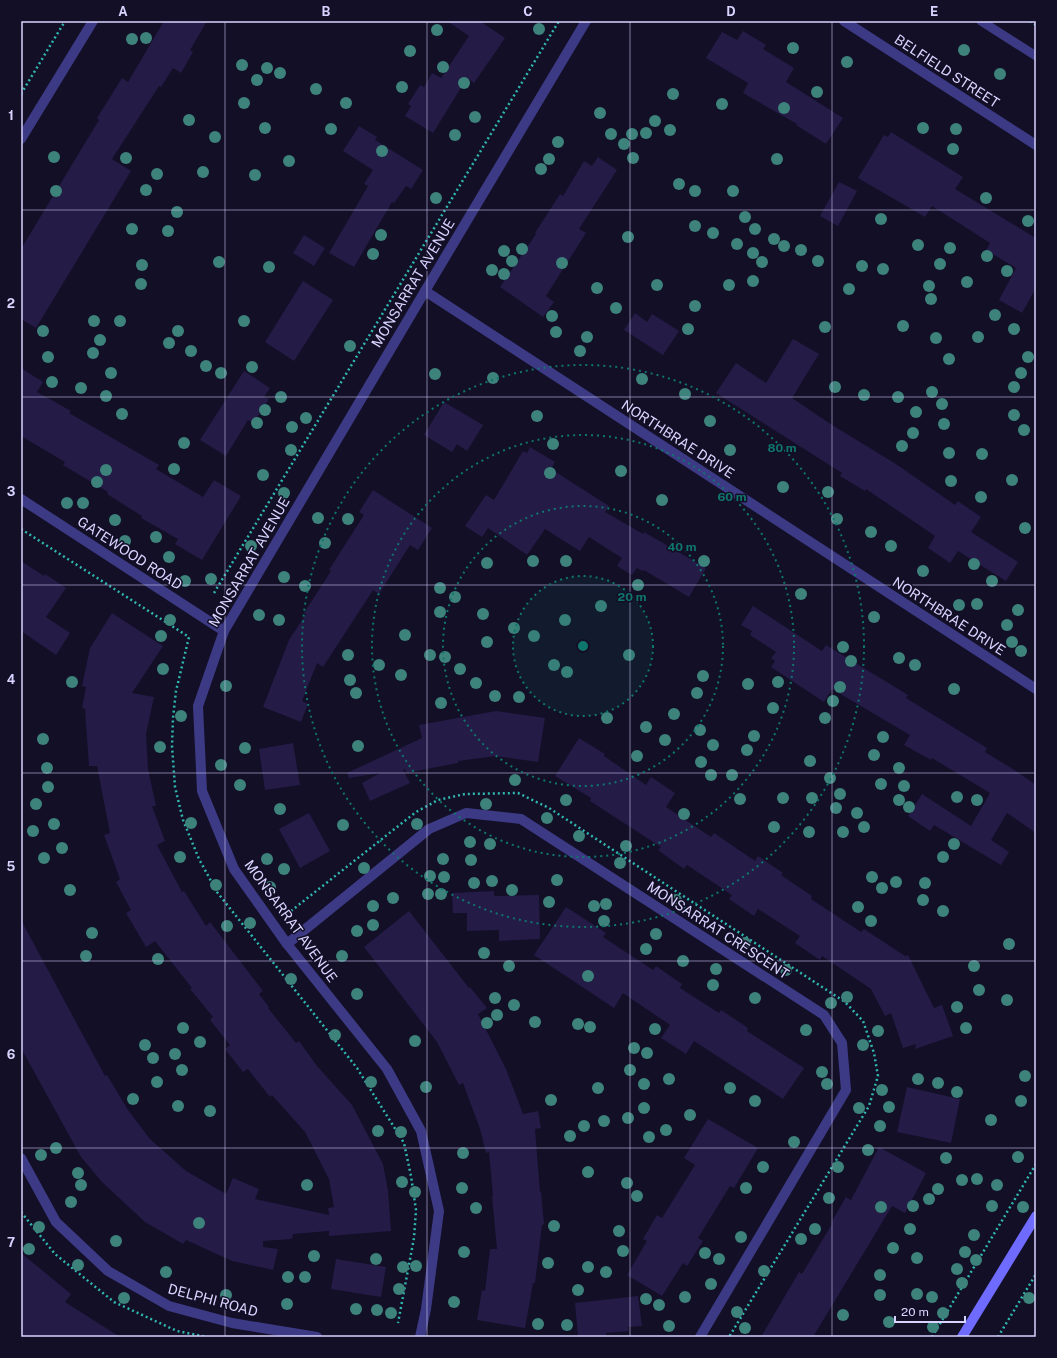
<svg xmlns="http://www.w3.org/2000/svg" width="1057" height="1358" font-family="'Public Sans',sans-serif">
<style>
.building{fill:#241b47}
.lines{fill:none;stroke-linecap:round;stroke-linejoin:round}
.path{stroke:#2fb8b0;stroke-width:2.5;stroke-dasharray:2 3;stroke-linecap:butt}
.lane{stroke:#3d3a85;stroke-width:9}
.street{stroke:#3d3a85;stroke-width:10}
.secondary{stroke:#6f6bff;stroke-width:10}
.tree{fill:#3d827b}
.grid{fill:none;stroke:#d9d4ff;stroke-width:1;stroke-opacity:0.55}
.ring{fill:none;stroke:#0f766e;stroke-width:2;stroke-dasharray:2 4}
.labels{text-anchor:middle;dominant-baseline:central;stroke-width:3;stroke-linejoin:round;paint-order:stroke}
.street-label{font-size:14px;fill:#d9d4ff;stroke:#130f26}
.centre{fill:#0f766e;stroke:#130f26;stroke-width:2}
.ring-label{font-size:12px;text-anchor:middle;font-weight:bold;fill:#0f766e;stroke:#130f26;stroke-width:3;stroke-linejoin:round;paint-order:stroke}
.neatline{fill:none;stroke:#d9d4ff;stroke-width:1.5}
.grid-label{font-size:13px;text-anchor:middle;font-weight:bold;fill:#d9d4ff}
</style>
<rect width="100%" height="100%" fill="#130f26"/>
<g class="building">
<polygon points="164,21 207,21 190,50 193,52 181,73 173,68 161,87 159,86 112,159 131,171 36,328 21,319 21,249 99,120 97,118 122,78 128,82"/>
<polygon points="447,21 480,21 505,38 474,83 467,78 433,133 405,116 411,106 408,104 420,85 424,87 432,73 441,78 469,36"/>
<polygon points="743,31 766,45 763,49 794,68 786,82 843,118 826,144 796,125 797,124 743,93 748,83 706,58 722,32 737,40"/>
<polygon points="359,126 377,137 375,140 423,170 411,189 406,186 394,203 392,202 354,267 329,253 368,186 364,184 373,170 343,151"/>
<polygon points="891,132 963,177 955,189 1034,237 1036,233 1036,288 1022,313 999,300 1016,268 986,250 990,243 932,206 925,217 858,178 884,135 888,137"/>
<polygon points="598,157 617,170 579,229 586,233 546,296 554,302 543,317 500,287 536,234 535,233 560,194 563,196 584,161 592,166"/>
<polygon points="839,182 857,191 838,226 820,216"/>
<polygon points="304,235 325,248 314,266 293,253"/>
<polygon points="303,281 333,300 294,361 265,342"/>
<polygon points="635,313 647,322 652,314 679,331 663,355 624,330"/>
<polygon points="793,339 819,354 792,398 832,425 896,464 955,505 958,501 981,517 971,532 1018,562 1006,581 958,551 950,563 928,548 935,536 866,489 865,491 840,476 842,473 716,393 736,363 766,383"/>
<polygon points="21,368 43,382 37,392 71,411 69,413 159,465 156,469 203,497 214,480 241,496 202,560 175,544 178,539 141,518 142,516 107,494 108,492 63,465 65,462 21,436"/>
<polygon points="244,371 270,388 264,397 269,399 253,423 248,420 226,456 200,440"/>
<polygon points="444,402 483,425 467,451 457,444 452,452 424,435"/>
<polygon points="530,447 555,462 551,469 609,506 605,512 643,534 644,532 706,568 689,597 644,570 643,571 637,568 632,575 617,566 622,558 589,537 580,551 545,529 527,555 488,528 482,537 465,526 486,495 494,500 523,451 527,453"/>
<polygon points="373,490 432,528 418,550 410,545 379,594 373,590 323,667 317,663 302,701 308,704 301,722 263,707 289,640 306,614 304,613 331,571 329,570 364,515 359,512"/>
<polygon points="21,561 44,576 45,574 66,588 46,617 70,633 56,655 21,631"/>
<polygon points="753,606 822,651 826,645 908,695 906,698 987,748 985,752 1016,771 1036,785 1036,833 1007,813 991,840 1009,852 1001,865 934,825 930,831 908,816 922,794 971,826 990,793 932,758 931,760 904,745 910,735 832,689 824,702 771,667 775,661 771,658 776,652 750,635 752,631 741,625"/>
<polygon points="112,613 163,646 132,693 154,697 146,734 148,769 156,806 152,806 165,841 157,845 182,892 184,891 206,926 210,922 263,991 259,994 269,1007 268,1008 296,1043 299,1041 317,1066 352,1105 383,1164 388,1191 391,1231 329,1236 329,1231 293,1234 292,1239 263,1241 263,1247 278,1249 273,1270 232,1261 186,1240 183,1244 145,1222 102,1182 81,1157 21,1048 21,920 105,1076 107,1075 128,1110 150,1139 186,1171 226,1194 233,1178 259,1189 255,1199 329,1215 328,1208 334,1207 329,1179 305,1132 272,1095 270,1097 248,1069 243,1072 225,1049 230,1045 210,1020 213,1017 190,989 192,988 155,941 146,947 126,913 131,910 116,882 120,879 104,835 110,833 97,766 89,766 85,709 82,708 86,687 82,686 90,648"/>
<polygon points="496,711 545,718 538,762 496,756 458,761 458,763 406,773 405,769 403,770 410,783 370,801 362,783 380,773 349,778 347,773 422,738 419,725"/>
<polygon points="579,738 605,754 604,756 646,785 651,777 675,793 666,807 711,837 714,833 755,861 758,856 783,873 781,875 812,896 811,899 861,932 864,929 905,956 908,955 934,1008 942,1005 953,1036 915,1049 916,1044 903,1048 891,1013 885,1016 871,989 822,956 820,960 795,943 800,936 758,909 754,916 729,899 732,895 687,865 684,869 658,850 661,847 590,801 591,798 555,776"/>
<polygon points="293,743 300,785 265,790 259,749"/>
<polygon points="309,813 330,851 300,868 279,829"/>
<polygon points="494,891 494,896 539,895 540,939 499,941 499,930 467,931 467,913 453,913 452,893"/>
<polygon points="566,907 606,933 603,937 653,970 656,966 682,984 680,988 719,1013 721,1010 748,1028 747,1031 804,1068 783,1099 694,1041 686,1054 661,1038 670,1025 623,993 614,1008 534,955"/>
<polygon points="409,911 469,988 470,987 487,1008 478,1014 506,1069 523,1114 538,1111 541,1128 535,1129 540,1192 541,1192 544,1224 542,1225 535,1283 533,1283 525,1328 477,1320 482,1290 485,1291 490,1249 497,1249 492,1196 493,1196 489,1152 486,1153 480,1129 463,1083 459,1085 437,1042 364,947"/>
<polygon points="907,1087 960,1099 951,1143 897,1132"/>
<polygon points="708,1119 758,1148 734,1188 730,1186 698,1238 703,1241 687,1266 683,1263 662,1296 627,1275 647,1241 643,1239 657,1215 662,1218 695,1165 684,1158"/>
<polygon points="879,1147 926,1173 905,1213 892,1206 813,1337 761,1337 799,1272 802,1274 832,1224 831,1223 846,1197 851,1200"/>
<polygon points="21,1253 71,1294 65,1302 120,1337 21,1337"/>
<polygon points="336,1259 386,1267 381,1297 331,1289"/>
<polygon points="638,1296 642,1326 628,1327 629,1331 606,1333 607,1337 578,1337 575,1303"/>
</g>
<g class="lines">
<g class="path">
<polyline points="1030,21 1036,25"/>
<polyline points="21,94 65,21"/>
<polyline points="21,529 189,637 176,691 173,718 172,746 175,787 183,820 199,859 217,892 357,1068 404,1143 411,1176 416,1210 414,1238 398,1323"/>
<polyline points="214,593 559,21"/>
<polyline points="291,911 416,812 438,800 465,794 518,793 549,808 845,1002 863,1021 874,1053 878,1076 869,1106 729,1337"/>
<polyline points="21,1212 55,1254 114,1302 177,1331 207,1337"/>
<polyline points="932,1337 1036,1164"/>
<polyline points="998,1337 1036,1274"/>
</g>
<polyline class="lane" points="981,21 1036,56"/>
<g class="street">
<polyline points="844,21 1036,145"/>
<polyline points="21,139 93,21"/>
<polyline points="425,291 1036,689"/>
<polyline points="21,499 224,631"/>
<polyline points="287,944 429,829 466,813 521,819 824,1015 842,1043 846,1090 700,1337"/>
<polyline points="21,1158 56,1222 108,1271 169,1306 232,1323 317,1337"/>
<polyline points="420,1337 426,1309 439,1211 421,1131 387,1069 287,944 234,869 202,791 198,706 224,631 425,291 586,21"/>
</g>
<polyline class="secondary" points="962,1337 1036,1216"/>
</g>
<g class="tree">
<circle cx="539" cy="29" r="6"/>
<circle cx="437" cy="30" r="6"/>
<circle cx="146" cy="38" r="6"/>
<circle cx="132" cy="39" r="6"/>
<circle cx="793" cy="48" r="6"/>
<circle cx="964" cy="50" r="6"/>
<circle cx="410" cy="51" r="6"/>
<circle cx="847" cy="62" r="6"/>
<circle cx="242" cy="65" r="6"/>
<circle cx="443" cy="67" r="6"/>
<circle cx="267" cy="68" r="6"/>
<circle cx="280" cy="73" r="6"/>
<circle cx="1000" cy="74" r="6"/>
<circle cx="257" cy="80" r="6"/>
<circle cx="464" cy="83" r="6"/>
<circle cx="402" cy="87" r="6"/>
<circle cx="316" cy="89" r="6"/>
<circle cx="817" cy="92" r="6"/>
<circle cx="673" cy="94" r="6"/>
<circle cx="244" cy="103" r="6"/>
<circle cx="346" cy="103" r="6"/>
<circle cx="722" cy="104" r="6"/>
<circle cx="784" cy="108" r="6"/>
<circle cx="600" cy="113" r="6"/>
<circle cx="475" cy="117" r="6"/>
<circle cx="189" cy="120" r="6"/>
<circle cx="655" cy="121" r="6"/>
<circle cx="265" cy="128" r="6"/>
<circle cx="923" cy="128" r="6"/>
<circle cx="331" cy="129" r="6"/>
<circle cx="956" cy="129" r="6"/>
<circle cx="670" cy="130" r="6"/>
<circle cx="646" cy="133" r="6"/>
<circle cx="611" cy="134" r="6"/>
<circle cx="632" cy="134" r="6"/>
<circle cx="455" cy="135" r="6"/>
<circle cx="215" cy="137" r="6"/>
<circle cx="558" cy="142" r="6"/>
<circle cx="624" cy="144" r="6"/>
<circle cx="953" cy="149" r="6"/>
<circle cx="382" cy="151" r="6"/>
<circle cx="54" cy="157" r="6"/>
<circle cx="126" cy="158" r="6"/>
<circle cx="633" cy="158" r="6"/>
<circle cx="549" cy="159" r="6"/>
<circle cx="777" cy="159" r="6"/>
<circle cx="289" cy="161" r="6"/>
<circle cx="541" cy="169" r="6"/>
<circle cx="203" cy="172" r="6"/>
<circle cx="157" cy="174" r="6"/>
<circle cx="255" cy="175" r="6"/>
<circle cx="679" cy="184" r="6"/>
<circle cx="146" cy="190" r="6"/>
<circle cx="56" cy="191" r="6"/>
<circle cx="695" cy="191" r="6"/>
<circle cx="733" cy="191" r="6"/>
<circle cx="436" cy="198" r="6"/>
<circle cx="986" cy="198" r="6"/>
<circle cx="177" cy="212" r="6"/>
<circle cx="745" cy="217" r="6"/>
<circle cx="881" cy="219" r="6"/>
<circle cx="1028" cy="221" r="6"/>
<circle cx="695" cy="226" r="6"/>
<circle cx="132" cy="229" r="6"/>
<circle cx="755" cy="229" r="6"/>
<circle cx="168" cy="231" r="6"/>
<circle cx="713" cy="233" r="6"/>
<circle cx="381" cy="235" r="6"/>
<circle cx="628" cy="237" r="6"/>
<circle cx="774" cy="239" r="6"/>
<circle cx="737" cy="244" r="6"/>
<circle cx="918" cy="245" r="6"/>
<circle cx="784" cy="246" r="6"/>
<circle cx="950" cy="248" r="6"/>
<circle cx="522" cy="249" r="6"/>
<circle cx="801" cy="250" r="6"/>
<circle cx="504" cy="251" r="6"/>
<circle cx="753" cy="253" r="6"/>
<circle cx="373" cy="254" r="6"/>
<circle cx="987" cy="256" r="6"/>
<circle cx="512" cy="261" r="6"/>
<circle cx="818" cy="261" r="6"/>
<circle cx="219" cy="262" r="6"/>
<circle cx="762" cy="262" r="6"/>
<circle cx="562" cy="263" r="6"/>
<circle cx="940" cy="264" r="6"/>
<circle cx="142" cy="265" r="6"/>
<circle cx="862" cy="266" r="6"/>
<circle cx="269" cy="267" r="6"/>
<circle cx="883" cy="269" r="6"/>
<circle cx="492" cy="270" r="6"/>
<circle cx="1007" cy="271" r="6"/>
<circle cx="504" cy="274" r="6"/>
<circle cx="753" cy="281" r="6"/>
<circle cx="967" cy="282" r="6"/>
<circle cx="141" cy="284" r="6"/>
<circle cx="657" cy="285" r="6"/>
<circle cx="729" cy="285" r="6"/>
<circle cx="929" cy="286" r="6"/>
<circle cx="597" cy="288" r="6"/>
<circle cx="849" cy="289" r="6"/>
<circle cx="931" cy="299" r="6"/>
<circle cx="695" cy="306" r="6"/>
<circle cx="616" cy="308" r="6"/>
<circle cx="995" cy="315" r="6"/>
<circle cx="552" cy="316" r="6"/>
<circle cx="94" cy="321" r="6"/>
<circle cx="120" cy="321" r="6"/>
<circle cx="244" cy="321" r="6"/>
<circle cx="903" cy="326" r="6"/>
<circle cx="825" cy="327" r="6"/>
<circle cx="688" cy="329" r="6"/>
<circle cx="1014" cy="329" r="6"/>
<circle cx="43" cy="331" r="6"/>
<circle cx="178" cy="331" r="6"/>
<circle cx="556" cy="332" r="6"/>
<circle cx="587" cy="337" r="6"/>
<circle cx="978" cy="337" r="6"/>
<circle cx="936" cy="338" r="6"/>
<circle cx="100" cy="340" r="6"/>
<circle cx="169" cy="343" r="6"/>
<circle cx="350" cy="346" r="6"/>
<circle cx="191" cy="351" r="6"/>
<circle cx="580" cy="351" r="6"/>
<circle cx="93" cy="353" r="6"/>
<circle cx="48" cy="357" r="6"/>
<circle cx="1028" cy="357" r="6"/>
<circle cx="949" cy="359" r="6"/>
<circle cx="206" cy="366" r="6"/>
<circle cx="252" cy="367" r="6"/>
<circle cx="111" cy="373" r="6"/>
<circle cx="221" cy="373" r="6"/>
<circle cx="1021" cy="373" r="6"/>
<circle cx="435" cy="374" r="6"/>
<circle cx="493" cy="378" r="6"/>
<circle cx="642" cy="379" r="6"/>
<circle cx="52" cy="382" r="6"/>
<circle cx="835" cy="387" r="6"/>
<circle cx="1014" cy="387" r="6"/>
<circle cx="81" cy="388" r="6"/>
<circle cx="932" cy="392" r="6"/>
<circle cx="685" cy="394" r="6"/>
<circle cx="864" cy="395" r="6"/>
<circle cx="106" cy="396" r="6"/>
<circle cx="281" cy="397" r="6"/>
<circle cx="898" cy="397" r="6"/>
<circle cx="942" cy="404" r="6"/>
<circle cx="265" cy="410" r="6"/>
<circle cx="916" cy="412" r="6"/>
<circle cx="122" cy="414" r="6"/>
<circle cx="1014" cy="415" r="6"/>
<circle cx="537" cy="416" r="6"/>
<circle cx="306" cy="418" r="6"/>
<circle cx="710" cy="421" r="6"/>
<circle cx="257" cy="423" r="6"/>
<circle cx="944" cy="424" r="6"/>
<circle cx="292" cy="427" r="6"/>
<circle cx="1024" cy="430" r="6"/>
<circle cx="913" cy="433" r="6"/>
<circle cx="184" cy="443" r="6"/>
<circle cx="553" cy="444" r="6"/>
<circle cx="902" cy="446" r="6"/>
<circle cx="291" cy="450" r="6"/>
<circle cx="730" cy="450" r="6"/>
<circle cx="949" cy="453" r="6"/>
<circle cx="982" cy="454" r="6"/>
<circle cx="174" cy="469" r="6"/>
<circle cx="106" cy="470" r="6"/>
<circle cx="621" cy="471" r="6"/>
<circle cx="550" cy="473" r="6"/>
<circle cx="263" cy="475" r="6"/>
<circle cx="1012" cy="480" r="6"/>
<circle cx="951" cy="481" r="6"/>
<circle cx="97" cy="482" r="6"/>
<circle cx="783" cy="487" r="6"/>
<circle cx="828" cy="492" r="6"/>
<circle cx="284" cy="493" r="6"/>
<circle cx="981" cy="497" r="6"/>
<circle cx="662" cy="500" r="6"/>
<circle cx="67" cy="503" r="6"/>
<circle cx="83" cy="503" r="6"/>
<circle cx="318" cy="518" r="6"/>
<circle cx="348" cy="519" r="6"/>
<circle cx="837" cy="519" r="6"/>
<circle cx="115" cy="520" r="6"/>
<circle cx="1025" cy="528" r="6"/>
<circle cx="871" cy="532" r="6"/>
<circle cx="156" cy="537" r="6"/>
<circle cx="125" cy="541" r="6"/>
<circle cx="325" cy="543" r="6"/>
<circle cx="251" cy="546" r="6"/>
<circle cx="891" cy="546" r="6"/>
<circle cx="169" cy="557" r="6"/>
<circle cx="533" cy="561" r="6"/>
<circle cx="566" cy="561" r="6"/>
<circle cx="704" cy="561" r="6"/>
<circle cx="487" cy="563" r="6"/>
<circle cx="974" cy="564" r="6"/>
<circle cx="923" cy="571" r="6"/>
<circle cx="284" cy="577" r="6"/>
<circle cx="211" cy="579" r="6"/>
<circle cx="185" cy="581" r="6"/>
<circle cx="992" cy="581" r="6"/>
<circle cx="638" cy="585" r="6"/>
<circle cx="305" cy="586" r="6"/>
<circle cx="440" cy="588" r="6"/>
<circle cx="801" cy="594" r="6"/>
<circle cx="455" cy="597" r="6"/>
<circle cx="977" cy="604" r="6"/>
<circle cx="959" cy="605" r="6"/>
<circle cx="601" cy="606" r="6"/>
<circle cx="1018" cy="610" r="6"/>
<circle cx="440" cy="612" r="6"/>
<circle cx="483" cy="614" r="6"/>
<circle cx="259" cy="615" r="6"/>
<circle cx="874" cy="617" r="6"/>
<circle cx="170" cy="620" r="6"/>
<circle cx="279" cy="620" r="6"/>
<circle cx="565" cy="620" r="6"/>
<circle cx="1007" cy="625" r="6"/>
<circle cx="514" cy="628" r="6"/>
<circle cx="405" cy="635" r="6"/>
<circle cx="161" cy="636" r="6"/>
<circle cx="534" cy="636" r="6"/>
<circle cx="487" cy="642" r="6"/>
<circle cx="1012" cy="642" r="6"/>
<circle cx="843" cy="647" r="6"/>
<circle cx="1021" cy="651" r="6"/>
<circle cx="348" cy="655" r="6"/>
<circle cx="430" cy="655" r="6"/>
<circle cx="629" cy="655" r="6"/>
<circle cx="445" cy="657" r="6"/>
<circle cx="899" cy="658" r="6"/>
<circle cx="851" cy="661" r="6"/>
<circle cx="379" cy="665" r="6"/>
<circle cx="554" cy="665" r="6"/>
<circle cx="915" cy="665" r="6"/>
<circle cx="163" cy="669" r="6"/>
<circle cx="460" cy="669" r="6"/>
<circle cx="567" cy="672" r="6"/>
<circle cx="401" cy="675" r="6"/>
<circle cx="703" cy="676" r="6"/>
<circle cx="350" cy="680" r="6"/>
<circle cx="72" cy="682" r="6"/>
<circle cx="778" cy="682" r="6"/>
<circle cx="476" cy="683" r="6"/>
<circle cx="748" cy="684" r="6"/>
<circle cx="226" cy="686" r="6"/>
<circle cx="840" cy="687" r="6"/>
<circle cx="954" cy="689" r="6"/>
<circle cx="356" cy="693" r="6"/>
<circle cx="697" cy="693" r="6"/>
<circle cx="495" cy="696" r="6"/>
<circle cx="519" cy="697" r="6"/>
<circle cx="833" cy="701" r="6"/>
<circle cx="441" cy="703" r="6"/>
<circle cx="773" cy="708" r="6"/>
<circle cx="674" cy="714" r="6"/>
<circle cx="181" cy="716" r="6"/>
<circle cx="607" cy="718" r="6"/>
<circle cx="825" cy="718" r="6"/>
<circle cx="646" cy="727" r="6"/>
<circle cx="700" cy="730" r="6"/>
<circle cx="754" cy="736" r="6"/>
<circle cx="883" cy="737" r="6"/>
<circle cx="43" cy="739" r="6"/>
<circle cx="665" cy="740" r="6"/>
<circle cx="713" cy="745" r="6"/>
<circle cx="358" cy="746" r="6"/>
<circle cx="160" cy="747" r="6"/>
<circle cx="245" cy="748" r="6"/>
<circle cx="747" cy="750" r="6"/>
<circle cx="874" cy="755" r="6"/>
<circle cx="637" cy="756" r="6"/>
<circle cx="810" cy="761" r="6"/>
<circle cx="701" cy="762" r="6"/>
<circle cx="221" cy="765" r="6"/>
<circle cx="47" cy="768" r="6"/>
<circle cx="899" cy="768" r="6"/>
<circle cx="711" cy="775" r="6"/>
<circle cx="732" cy="775" r="6"/>
<circle cx="830" cy="778" r="6"/>
<circle cx="515" cy="780" r="6"/>
<circle cx="881" cy="784" r="6"/>
<circle cx="240" cy="785" r="6"/>
<circle cx="904" cy="786" r="6"/>
<circle cx="48" cy="787" r="6"/>
<circle cx="840" cy="794" r="6"/>
<circle cx="957" cy="797" r="6"/>
<circle cx="783" cy="798" r="6"/>
<circle cx="812" cy="798" r="6"/>
<circle cx="740" cy="799" r="6"/>
<circle cx="566" cy="800" r="6"/>
<circle cx="899" cy="800" r="6"/>
<circle cx="977" cy="800" r="6"/>
<circle cx="36" cy="804" r="6"/>
<circle cx="486" cy="804" r="6"/>
<circle cx="909" cy="807" r="6"/>
<circle cx="836" cy="808" r="6"/>
<circle cx="280" cy="809" r="6"/>
<circle cx="857" cy="813" r="6"/>
<circle cx="684" cy="814" r="6"/>
<circle cx="547" cy="818" r="6"/>
<circle cx="191" cy="823" r="6"/>
<circle cx="54" cy="824" r="6"/>
<circle cx="417" cy="824" r="6"/>
<circle cx="343" cy="825" r="6"/>
<circle cx="774" cy="827" r="6"/>
<circle cx="864" cy="827" r="6"/>
<circle cx="33" cy="831" r="6"/>
<circle cx="809" cy="832" r="6"/>
<circle cx="843" cy="832" r="6"/>
<circle cx="579" cy="836" r="6"/>
<circle cx="470" cy="842" r="6"/>
<circle cx="490" cy="844" r="6"/>
<circle cx="954" cy="844" r="6"/>
<circle cx="626" cy="846" r="6"/>
<circle cx="62" cy="848" r="6"/>
<circle cx="180" cy="857" r="6"/>
<circle cx="943" cy="857" r="6"/>
<circle cx="44" cy="858" r="6"/>
<circle cx="267" cy="859" r="6"/>
<circle cx="443" cy="859" r="6"/>
<circle cx="471" cy="860" r="6"/>
<circle cx="620" cy="863" r="6"/>
<circle cx="364" cy="868" r="6"/>
<circle cx="284" cy="869" r="6"/>
<circle cx="430" cy="876" r="6"/>
<circle cx="444" cy="877" r="6"/>
<circle cx="872" cy="877" r="6"/>
<circle cx="557" cy="880" r="6"/>
<circle cx="492" cy="881" r="6"/>
<circle cx="896" cy="882" r="6"/>
<circle cx="474" cy="883" r="6"/>
<circle cx="925" cy="883" r="6"/>
<circle cx="216" cy="885" r="6"/>
<circle cx="270" cy="887" r="6"/>
<circle cx="882" cy="888" r="6"/>
<circle cx="70" cy="890" r="6"/>
<circle cx="512" cy="890" r="6"/>
<circle cx="428" cy="894" r="6"/>
<circle cx="441" cy="894" r="6"/>
<circle cx="393" cy="898" r="6"/>
<circle cx="676" cy="900" r="6"/>
<circle cx="923" cy="900" r="6"/>
<circle cx="549" cy="902" r="6"/>
<circle cx="606" cy="904" r="6"/>
<circle cx="373" cy="906" r="6"/>
<circle cx="594" cy="906" r="6"/>
<circle cx="858" cy="907" r="6"/>
<circle cx="943" cy="911" r="6"/>
<circle cx="604" cy="921" r="6"/>
<circle cx="871" cy="921" r="6"/>
<circle cx="250" cy="923" r="6"/>
<circle cx="373" cy="925" r="6"/>
<circle cx="227" cy="926" r="6"/>
<circle cx="357" cy="931" r="6"/>
<circle cx="92" cy="933" r="6"/>
<circle cx="656" cy="934" r="6"/>
<circle cx="745" cy="943" r="6"/>
<circle cx="1009" cy="944" r="6"/>
<circle cx="646" cy="949" r="6"/>
<circle cx="484" cy="953" r="6"/>
<circle cx="86" cy="956" r="6"/>
<circle cx="342" cy="956" r="6"/>
<circle cx="158" cy="959" r="6"/>
<circle cx="683" cy="961" r="6"/>
<circle cx="509" cy="966" r="6"/>
<circle cx="974" cy="966" r="6"/>
<circle cx="716" cy="969" r="6"/>
<circle cx="786" cy="970" r="6"/>
<circle cx="588" cy="976" r="6"/>
<circle cx="291" cy="979" r="6"/>
<circle cx="713" cy="985" r="6"/>
<circle cx="979" cy="990" r="6"/>
<circle cx="357" cy="994" r="6"/>
<circle cx="847" cy="997" r="6"/>
<circle cx="495" cy="998" r="6"/>
<circle cx="755" cy="998" r="6"/>
<circle cx="1007" cy="1000" r="6"/>
<circle cx="831" cy="1003" r="6"/>
<circle cx="514" cy="1005" r="6"/>
<circle cx="957" cy="1007" r="6"/>
<circle cx="497" cy="1015" r="6"/>
<circle cx="535" cy="1022" r="6"/>
<circle cx="487" cy="1023" r="6"/>
<circle cx="578" cy="1024" r="6"/>
<circle cx="590" cy="1027" r="6"/>
<circle cx="183" cy="1028" r="6"/>
<circle cx="966" cy="1028" r="6"/>
<circle cx="655" cy="1029" r="6"/>
<circle cx="806" cy="1030" r="6"/>
<circle cx="878" cy="1031" r="6"/>
<circle cx="335" cy="1035" r="6"/>
<circle cx="415" cy="1041" r="6"/>
<circle cx="200" cy="1042" r="6"/>
<circle cx="145" cy="1045" r="6"/>
<circle cx="863" cy="1045" r="6"/>
<circle cx="634" cy="1048" r="6"/>
<circle cx="647" cy="1053" r="6"/>
<circle cx="175" cy="1054" r="6"/>
<circle cx="153" cy="1058" r="6"/>
<circle cx="182" cy="1070" r="6"/>
<circle cx="630" cy="1070" r="6"/>
<circle cx="822" cy="1072" r="6"/>
<circle cx="1025" cy="1076" r="6"/>
<circle cx="669" cy="1079" r="6"/>
<circle cx="918" cy="1079" r="6"/>
<circle cx="157" cy="1082" r="6"/>
<circle cx="371" cy="1082" r="6"/>
<circle cx="938" cy="1083" r="6"/>
<circle cx="644" cy="1084" r="6"/>
<circle cx="827" cy="1084" r="6"/>
<circle cx="426" cy="1087" r="6"/>
<circle cx="598" cy="1088" r="6"/>
<circle cx="730" cy="1088" r="6"/>
<circle cx="882" cy="1090" r="6"/>
<circle cx="957" cy="1092" r="6"/>
<circle cx="133" cy="1099" r="6"/>
<circle cx="551" cy="1100" r="6"/>
<circle cx="755" cy="1101" r="6"/>
<circle cx="1021" cy="1101" r="6"/>
<circle cx="178" cy="1106" r="6"/>
<circle cx="889" cy="1107" r="6"/>
<circle cx="644" cy="1108" r="6"/>
<circle cx="859" cy="1108" r="6"/>
<circle cx="210" cy="1111" r="6"/>
<circle cx="690" cy="1115" r="6"/>
<circle cx="628" cy="1118" r="6"/>
<circle cx="991" cy="1120" r="6"/>
<circle cx="604" cy="1121" r="6"/>
<circle cx="584" cy="1126" r="6"/>
<circle cx="880" cy="1126" r="6"/>
<circle cx="666" cy="1130" r="6"/>
<circle cx="378" cy="1131" r="6"/>
<circle cx="401" cy="1132" r="6"/>
<circle cx="570" cy="1136" r="6"/>
<circle cx="649" cy="1137" r="6"/>
<circle cx="794" cy="1142" r="6"/>
<circle cx="56" cy="1148" r="6"/>
<circle cx="868" cy="1150" r="6"/>
<circle cx="463" cy="1153" r="6"/>
<circle cx="41" cy="1155" r="6"/>
<circle cx="1018" cy="1157" r="6"/>
<circle cx="946" cy="1158" r="6"/>
<circle cx="763" cy="1167" r="6"/>
<circle cx="838" cy="1167" r="6"/>
<circle cx="588" cy="1172" r="6"/>
<circle cx="78" cy="1173" r="6"/>
<circle cx="977" cy="1179" r="6"/>
<circle cx="962" cy="1180" r="6"/>
<circle cx="402" cy="1182" r="6"/>
<circle cx="627" cy="1183" r="6"/>
<circle cx="81" cy="1185" r="6"/>
<circle cx="307" cy="1185" r="6"/>
<circle cx="997" cy="1185" r="6"/>
<circle cx="462" cy="1188" r="6"/>
<circle cx="746" cy="1188" r="6"/>
<circle cx="938" cy="1189" r="6"/>
<circle cx="415" cy="1192" r="6"/>
<circle cx="637" cy="1196" r="6"/>
<circle cx="829" cy="1198" r="6"/>
<circle cx="929" cy="1199" r="6"/>
<circle cx="71" cy="1202" r="6"/>
<circle cx="913" cy="1206" r="6"/>
<circle cx="992" cy="1206" r="6"/>
<circle cx="881" cy="1207" r="6"/>
<circle cx="1023" cy="1207" r="6"/>
<circle cx="476" cy="1208" r="6"/>
<circle cx="199" cy="1223" r="6"/>
<circle cx="554" cy="1226" r="6"/>
<circle cx="39" cy="1227" r="6"/>
<circle cx="815" cy="1229" r="6"/>
<circle cx="910" cy="1229" r="6"/>
<circle cx="619" cy="1231" r="6"/>
<circle cx="974" cy="1235" r="6"/>
<circle cx="741" cy="1237" r="6"/>
<circle cx="801" cy="1239" r="6"/>
<circle cx="116" cy="1241" r="6"/>
<circle cx="893" cy="1248" r="6"/>
<circle cx="29" cy="1249" r="6"/>
<circle cx="623" cy="1251" r="6"/>
<circle cx="464" cy="1252" r="6"/>
<circle cx="965" cy="1252" r="6"/>
<circle cx="705" cy="1253" r="6"/>
<circle cx="314" cy="1256" r="6"/>
<circle cx="917" cy="1258" r="6"/>
<circle cx="376" cy="1259" r="6"/>
<circle cx="719" cy="1259" r="6"/>
<circle cx="976" cy="1260" r="6"/>
<circle cx="548" cy="1263" r="6"/>
<circle cx="78" cy="1265" r="6"/>
<circle cx="416" cy="1266" r="6"/>
<circle cx="403" cy="1267" r="6"/>
<circle cx="588" cy="1267" r="6"/>
<circle cx="957" cy="1269" r="6"/>
<circle cx="764" cy="1271" r="6"/>
<circle cx="166" cy="1272" r="6"/>
<circle cx="606" cy="1272" r="6"/>
<circle cx="880" cy="1275" r="6"/>
<circle cx="288" cy="1277" r="6"/>
<circle cx="305" cy="1277" r="6"/>
<circle cx="962" cy="1283" r="6"/>
<circle cx="711" cy="1284" r="6"/>
<circle cx="399" cy="1289" r="6"/>
<circle cx="578" cy="1290" r="6"/>
<circle cx="917" cy="1294" r="6"/>
<circle cx="226" cy="1295" r="6"/>
<circle cx="880" cy="1295" r="6"/>
<circle cx="685" cy="1297" r="6"/>
<circle cx="932" cy="1297" r="6"/>
<circle cx="124" cy="1298" r="6"/>
<circle cx="1029" cy="1298" r="6"/>
<circle cx="646" cy="1299" r="6"/>
<circle cx="454" cy="1302" r="6"/>
<circle cx="287" cy="1304" r="6"/>
<circle cx="659" cy="1305" r="6"/>
<circle cx="356" cy="1309" r="6"/>
<circle cx="377" cy="1310" r="6"/>
<circle cx="737" cy="1312" r="6"/>
<circle cx="391" cy="1313" r="6"/>
<circle cx="943" cy="1313" r="6"/>
<circle cx="843" cy="1315" r="6"/>
<circle cx="889" cy="1322" r="6"/>
<circle cx="538" cy="1324" r="6"/>
<circle cx="567" cy="1325" r="6"/>
<circle cx="669" cy="1326" r="6"/>
<circle cx="933" cy="1327" r="6"/>
<circle cx="745" cy="1328" r="6"/>
</g>
<path class="grid" d="M225,21V1337M427,21V1337M630,21V1337M832,21V1337M21,210H1036M21,397H1036M21,585H1036M21,773H1036M21,961H1036M21,1148H1036"/>
<circle cx="583" cy="646" r="70" fill="#0f766e" fill-opacity=".12"/>
<g class="ring">
<circle cx="583" cy="646" r="70"/>
<circle cx="583" cy="646" r="140"/>
<circle cx="583" cy="646" r="211"/>
<circle cx="583" cy="646" r="281"/>
</g>
<g class="labels">
<g class="street-label">
<text transform="translate(947 71) rotate(33)">BELFIELD STREET</text>
<text transform="translate(413 283) rotate(-59)">MONSARRAT AVENUE</text>
<text transform="translate(678 439) rotate(33)">NORTHBRAE DRIVE</text>
<text transform="translate(130 553) rotate(33)">GATEWOOD ROAD</text>
<text transform="translate(249 562) rotate(-60)">MONSARRAT AVENUE</text>
<text transform="translate(949 616) rotate(33)">NORTHBRAE DRIVE</text>
<text transform="translate(291 921) rotate(54)">MONSARRAT AVENUE</text>
<text transform="translate(718 930) rotate(33)">MONSARRAT CRESCENT</text>
<text transform="translate(213 1300) rotate(15)">DELPHI ROAD</text>
</g>
</g>
<circle cx="583" cy="646" r="6" class="centre"/>
<g class="ring-label">
<text x="782" y="452">80 m</text>
<text x="732" y="501">60 m</text>
<text x="682" y="551">40 m</text>
<text x="632" y="601">20 m</text>
</g>
<rect width="1057" height="1358" fill="none" stroke="#130f26" stroke-width="44"/>
<path d="M895 1316v6h70v-6" fill="none" stroke="#d9d4ff" stroke-width="2"/>
<text x="901" y="1316" font-size="12" fill="#d9d4ff" stroke="#130f26" stroke-width="3" paint-order="stroke">20 m</text>
<rect x="22" y="22" width="1013" height="1314" class="neatline"/>
<g class="grid-label">
<text x="123" y="16">A</text>
<text x="326" y="16">B</text>
<text x="528" y="16">C</text>
<text x="731" y="16">D</text>
<text x="934" y="16">E</text>
<text x="11" y="120">1</text>
<text x="11" y="308">2</text>
<text x="11" y="496">3</text>
<text x="11" y="684">4</text>
<text x="11" y="871">5</text>
<text x="11" y="1059">6</text>
<text x="11" y="1247">7</text>
</g>
</svg>
